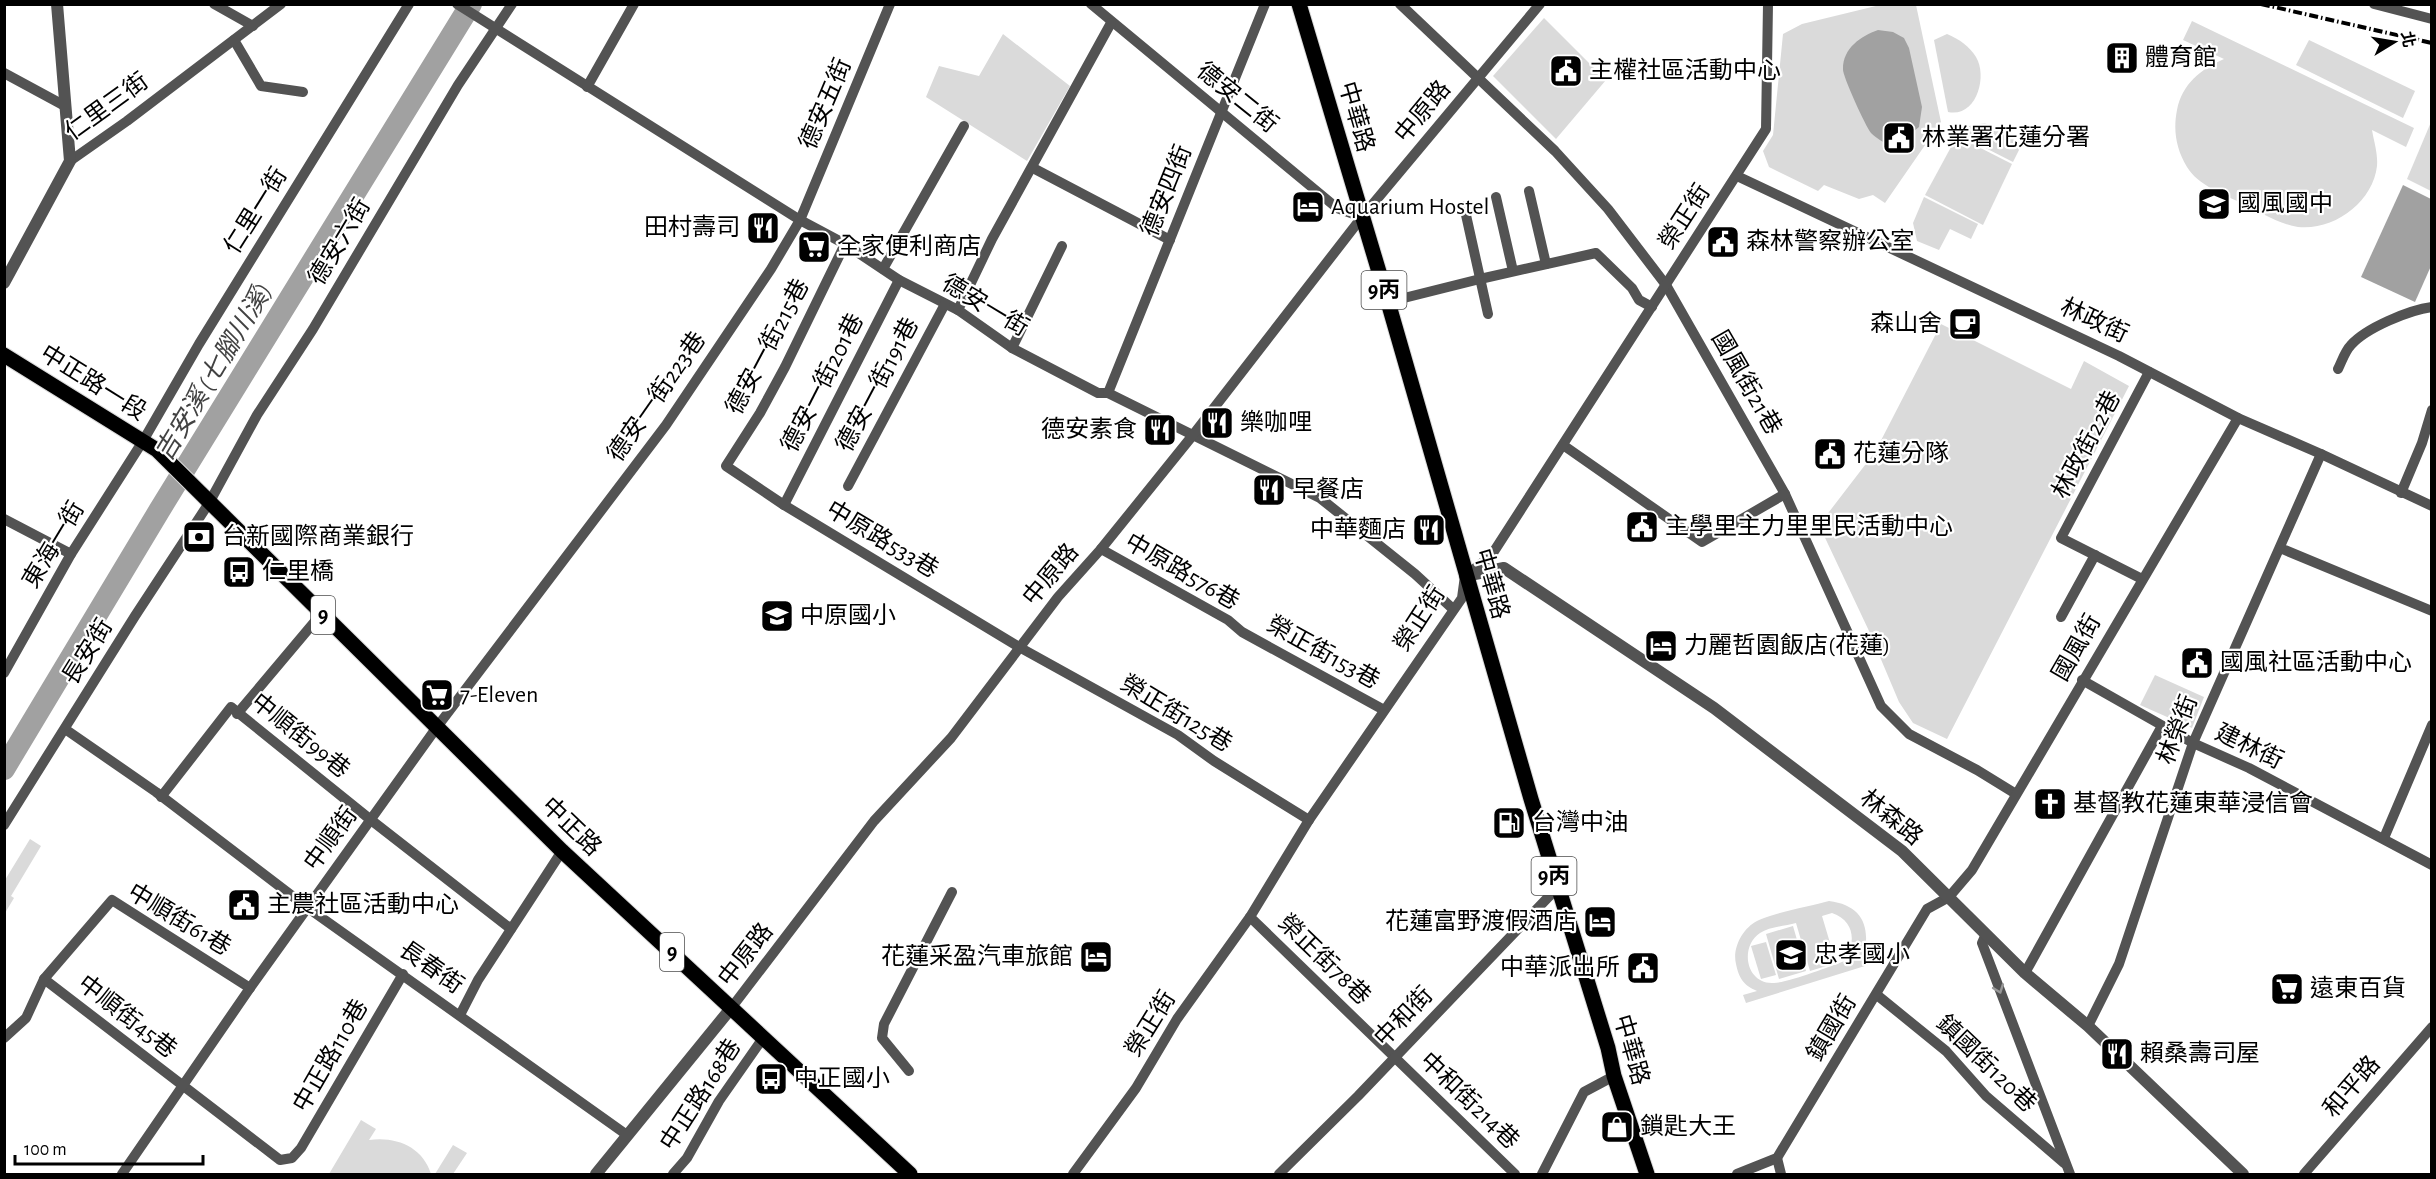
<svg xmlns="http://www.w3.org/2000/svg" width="2436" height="1179" font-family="'Alegreya Sans','Noto Sans TC',sans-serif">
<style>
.green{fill:#dadada;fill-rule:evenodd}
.water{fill:#a1a1a1}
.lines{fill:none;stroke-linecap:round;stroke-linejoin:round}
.river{stroke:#a1a1a1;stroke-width:22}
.primary-casing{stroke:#dbdbdb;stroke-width:17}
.minor{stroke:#535353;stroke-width:10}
.tertiary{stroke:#535353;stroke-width:12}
.primary{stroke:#000;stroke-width:15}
.rail{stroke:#000;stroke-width:4;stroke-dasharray:9 3 1.5 3;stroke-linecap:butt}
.oneway{stroke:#989898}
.labels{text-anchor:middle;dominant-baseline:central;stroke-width:4.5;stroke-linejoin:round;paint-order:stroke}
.shield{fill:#fff;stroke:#4c4c4c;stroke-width:1.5}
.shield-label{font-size:22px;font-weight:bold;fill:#000}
.poi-label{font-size:24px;fill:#000;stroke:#fff;text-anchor:start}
.street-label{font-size:24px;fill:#000;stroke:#fff}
.water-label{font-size:26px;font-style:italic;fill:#424242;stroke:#fff}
</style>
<rect width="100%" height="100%" fill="#fff"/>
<g class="green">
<polygon points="1880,5 1916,5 1941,122 1885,203 1873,195 1859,199 1824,185 1818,191 1769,167 1763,151 1773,135 1783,34 1802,24"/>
<polygon points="1544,18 1606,80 1556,139 1493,76"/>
<path d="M2192,21L2414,128L2406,147L2372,130C2374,142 2378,153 2377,166C2373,202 2334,231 2298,227C2278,224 2257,210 2239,202C2221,193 2198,185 2187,167C2176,149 2173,130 2177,110C2182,84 2201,69 2224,59L2183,40Z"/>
<polygon points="1003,34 1070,86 1027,161 926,97 939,66 979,76"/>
<path d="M1947,34C1959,39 1969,46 1976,57C1988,77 1976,118 1948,112L1934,40Z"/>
<polygon points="2309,40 2415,91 2403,118 2296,65"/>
<polygon points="2431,122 2432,191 2431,191 2407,179"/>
<polygon points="1985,123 2022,144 2013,162 1958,134 1969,126"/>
<polygon points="1957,136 2012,164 1983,225 1925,195"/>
<polygon points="1924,197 1978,224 1971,239 1950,229 1939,250 1917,241 1913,223"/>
<polygon points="1941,324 2071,389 2084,361 2129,386 1947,739 1913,723 1899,702 1869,631 1819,525 1875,452"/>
<polygon points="2155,675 2204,697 2192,728 2140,705"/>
<polygon points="30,839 41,846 11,896 14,898 5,913 5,880"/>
<path d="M1829,901C1861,905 1871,925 1864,955L1878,951L1881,961L1746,1003L1743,995L1757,991C1743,985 1739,978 1736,964C1732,948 1743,928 1757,921C1772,913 1811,906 1829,901ZM1832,913C1855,921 1856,942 1845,961C1828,967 1790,982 1774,983C1746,985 1739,947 1760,933C1769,927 1785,926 1796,923L1810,971L1836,963L1822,916Z"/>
<polygon points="1793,926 1806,971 1779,979 1766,934"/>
<polygon points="1766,942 1776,975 1761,979 1751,946"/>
<path d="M361,1120L376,1129L369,1140C396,1136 423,1147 431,1174H329Z"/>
<polygon points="453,1145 467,1153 453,1174 435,1174"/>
</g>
<g class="water">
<path d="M1878,30L1893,32L1904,38L1909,48L1922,107L1919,127C1910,134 1899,146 1886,143C1882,142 1874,136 1871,133C1866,127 1842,75 1843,69C1843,48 1861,36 1878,30Z"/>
<polygon points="2403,185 2431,199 2431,266 2415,302 2361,277"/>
</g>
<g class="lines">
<polyline class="river" points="4,769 159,511 471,4"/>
<g class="primary-casing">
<g id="primary">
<polyline points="1299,4 1388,302 1531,799 1608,1048 1614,1076 1647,1174"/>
<polyline points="4,355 157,450 562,851 910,1174"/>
</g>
</g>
<g class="minor">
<polyline points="214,4 253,26"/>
<polyline points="457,4 800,220 845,244 899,280 958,310 1012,348 1098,393 1108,393 1320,498 1415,574 1453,609"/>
<polyline points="1091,4 1337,208 1362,217"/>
<polyline points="1400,4 1555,151 1608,209 1666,285 1785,494 1881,706 1909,734 1977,770 2016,794"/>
<polyline points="2374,4 2432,19"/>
<polyline points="234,40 261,86 303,92"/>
<polyline points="4,73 65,106"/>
<polyline points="587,87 634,4"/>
<polyline points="70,161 127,121 281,4"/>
<polyline points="1033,168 1170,240"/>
<polyline points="1737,176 2119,356 2238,418 2321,454 2432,506"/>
<polyline points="1529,191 1546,264"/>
<polyline points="1496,197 1513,271"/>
<polyline points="1464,206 1488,314"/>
<polyline points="845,244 785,367 760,413 726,466 784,505 1019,647 1178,735 1214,761 1309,820"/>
<polyline points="883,269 964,126"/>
<polyline points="1388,302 1480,279 1596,253 1632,288 1639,300 1652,307"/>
<polyline points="958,310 992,239 1111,23"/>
<polyline points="1012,348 1062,246"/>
<path d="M2338,369C2342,361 2345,351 2351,345C2366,328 2409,310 2432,307"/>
<polyline points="1108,393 1265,4"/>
<polyline points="1563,445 1702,542 1785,494"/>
<polyline points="848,486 945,304"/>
<polyline points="2401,493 2422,443 2432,410"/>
<polyline points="784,505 899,280"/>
<polyline points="4,519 71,554"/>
<polyline points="2280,548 2432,611"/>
<polyline points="1101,549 1228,620 1242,632 1384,710"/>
<polyline points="2142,579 2061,538 2149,372"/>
<polyline points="2061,617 2095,555"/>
<polyline points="4,673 71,554 143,441 199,344 409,4"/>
<polyline points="2082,680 2193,743 2249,768 2432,865"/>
<polyline points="237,714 322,613"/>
<polyline points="65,729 156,792 308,908 627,1135"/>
<polyline points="161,797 231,707 371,820 511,929"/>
<polyline points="4,825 135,616 209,503 257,415 313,329 458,85 512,4"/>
<polyline points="2384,838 2432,725"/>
<polyline points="1250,917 1515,1174"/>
<polyline points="1986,934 1982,943 2070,1174"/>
<polyline points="2025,973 2162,726"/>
<polyline points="44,979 280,1160 292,1158 301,1148 403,974"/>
<polyline points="1877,995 1946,1051 1986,1096 2064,1163"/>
<polyline points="732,1007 874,821 951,738 1058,597 1101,549 1193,435 1362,217 1540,4"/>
<polyline points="460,1015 478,980 562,851"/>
<polyline points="2088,1026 2119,964 2193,743 2321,454"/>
<polyline points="4,1038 26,1018 44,979 112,900 250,988"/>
<polyline points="909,1071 882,1038 884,1024 952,892"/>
<polyline points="1777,1158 1781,1174"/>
<polyline points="122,1174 250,988 437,727 666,425 771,269 800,220 890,4"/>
<polyline points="673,1174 687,1158 719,1101 763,1038"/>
<polyline points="1073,1174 1136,1088 1177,1019 1250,917 1309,820 1462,598 1465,576 1491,556 1766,129 1768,4"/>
<polyline points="1279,1174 1358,1096 1558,887"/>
<polyline points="1542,1174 1584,1092 1614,1076"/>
<polyline points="1737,1174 1777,1158 1927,909 1949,897 1972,870 2238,418"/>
<polyline points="2304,1174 2432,1027"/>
</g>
<g class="tertiary">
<polyline points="4,283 70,161 57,4"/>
<polyline points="1465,576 1504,568 1714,708 1902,851 2025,973 2088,1026 2243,1174"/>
<polyline points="596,1174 732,1007"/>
</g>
<use href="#primary" class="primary"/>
<polyline class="rail" points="2261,4 2432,43"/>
</g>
<defs><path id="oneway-chevron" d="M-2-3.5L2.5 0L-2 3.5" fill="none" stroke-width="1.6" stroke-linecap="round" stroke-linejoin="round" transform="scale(1.5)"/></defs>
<use class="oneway" href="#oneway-chevron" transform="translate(1999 989) rotate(70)"/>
<defs>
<g id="building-square" transform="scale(1.725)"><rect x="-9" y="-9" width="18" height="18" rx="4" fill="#000" stroke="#fff"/><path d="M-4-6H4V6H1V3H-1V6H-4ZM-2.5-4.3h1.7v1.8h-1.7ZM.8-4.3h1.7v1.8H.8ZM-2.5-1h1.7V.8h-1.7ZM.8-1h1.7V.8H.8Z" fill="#fff"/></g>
<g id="civic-square" transform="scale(1.725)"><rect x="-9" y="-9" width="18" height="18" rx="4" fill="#000" stroke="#fff"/><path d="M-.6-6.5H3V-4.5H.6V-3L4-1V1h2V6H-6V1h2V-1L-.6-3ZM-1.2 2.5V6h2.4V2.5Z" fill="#fff"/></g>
<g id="school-square" transform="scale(1.725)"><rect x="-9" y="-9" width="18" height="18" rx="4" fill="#000" stroke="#fff"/><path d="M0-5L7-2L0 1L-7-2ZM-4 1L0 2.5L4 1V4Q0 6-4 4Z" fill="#fff"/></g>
<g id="hotel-square" transform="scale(1.725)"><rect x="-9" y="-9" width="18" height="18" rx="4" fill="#000" stroke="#fff"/><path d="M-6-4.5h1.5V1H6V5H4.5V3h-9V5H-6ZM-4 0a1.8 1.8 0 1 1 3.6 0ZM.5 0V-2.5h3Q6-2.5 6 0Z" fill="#fff"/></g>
<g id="restaurant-square" transform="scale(1.725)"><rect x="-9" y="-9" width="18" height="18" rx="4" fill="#000" stroke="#fff"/><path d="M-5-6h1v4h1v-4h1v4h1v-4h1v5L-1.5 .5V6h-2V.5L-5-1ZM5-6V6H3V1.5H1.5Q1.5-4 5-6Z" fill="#fff"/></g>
<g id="supermarket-square" transform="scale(1.725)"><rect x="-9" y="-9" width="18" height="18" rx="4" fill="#000" stroke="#fff"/><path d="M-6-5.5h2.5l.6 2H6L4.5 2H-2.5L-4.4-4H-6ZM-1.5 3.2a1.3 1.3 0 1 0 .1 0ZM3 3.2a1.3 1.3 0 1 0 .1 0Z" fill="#fff"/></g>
<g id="cafe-square" transform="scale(1.725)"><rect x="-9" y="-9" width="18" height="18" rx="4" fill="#000" stroke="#fff"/><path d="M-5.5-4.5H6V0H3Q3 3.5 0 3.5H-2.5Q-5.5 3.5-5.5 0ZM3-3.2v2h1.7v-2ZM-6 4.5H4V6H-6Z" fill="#fff"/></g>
<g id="bank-square" transform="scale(1.725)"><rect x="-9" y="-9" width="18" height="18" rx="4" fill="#000" stroke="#fff"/><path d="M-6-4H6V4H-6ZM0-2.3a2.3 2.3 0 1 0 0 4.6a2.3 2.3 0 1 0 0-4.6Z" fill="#fff"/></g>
<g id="bus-square" transform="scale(1.725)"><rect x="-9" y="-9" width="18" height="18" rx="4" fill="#000" stroke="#fff"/><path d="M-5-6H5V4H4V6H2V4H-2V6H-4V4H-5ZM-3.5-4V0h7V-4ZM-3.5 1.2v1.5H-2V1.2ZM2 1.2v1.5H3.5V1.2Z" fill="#fff"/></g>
<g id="church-square" transform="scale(1.725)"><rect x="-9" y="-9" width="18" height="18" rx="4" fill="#000" stroke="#fff"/><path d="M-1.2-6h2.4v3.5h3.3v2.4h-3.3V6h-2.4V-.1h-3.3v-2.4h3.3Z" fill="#fff"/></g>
<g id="fuel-square" transform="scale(1.725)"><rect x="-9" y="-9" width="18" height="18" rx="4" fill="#000" stroke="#fff"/><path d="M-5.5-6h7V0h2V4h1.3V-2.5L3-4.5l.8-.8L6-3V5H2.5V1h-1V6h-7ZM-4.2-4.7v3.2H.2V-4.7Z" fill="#fff"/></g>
<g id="shop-square" transform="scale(1.725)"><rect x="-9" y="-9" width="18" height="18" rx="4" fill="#000" stroke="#fff"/><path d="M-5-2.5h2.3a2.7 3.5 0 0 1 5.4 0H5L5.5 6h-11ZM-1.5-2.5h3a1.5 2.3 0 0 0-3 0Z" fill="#fff"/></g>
</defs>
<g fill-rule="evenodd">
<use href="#building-square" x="2122" y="58"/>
<use href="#civic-square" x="1566" y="71"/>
<use href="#civic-square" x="1899" y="138"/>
<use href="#school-square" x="2214" y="204"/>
<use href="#hotel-square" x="1308" y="207"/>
<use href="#restaurant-square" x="763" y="228"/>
<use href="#civic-square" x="1723" y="242"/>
<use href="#supermarket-square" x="814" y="247"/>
<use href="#cafe-square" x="1965" y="324"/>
<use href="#restaurant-square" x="1217" y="423"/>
<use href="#restaurant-square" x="1160" y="430"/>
<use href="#civic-square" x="1830" y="454"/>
<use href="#restaurant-square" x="1269" y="490"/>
<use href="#civic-square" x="1642" y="527"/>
<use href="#restaurant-square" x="1429" y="530"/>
<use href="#bank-square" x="199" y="537"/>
<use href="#bus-square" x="239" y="572"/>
<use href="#school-square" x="777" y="616"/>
<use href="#hotel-square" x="1661" y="646"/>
<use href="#civic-square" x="2197" y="663"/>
<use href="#supermarket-square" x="437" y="695"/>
<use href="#church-square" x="2050" y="804"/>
<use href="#fuel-square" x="1509" y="823"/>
<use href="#civic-square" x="244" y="905"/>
<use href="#hotel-square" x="1600" y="922"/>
<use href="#school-square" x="1791" y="955"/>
<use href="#hotel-square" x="1096" y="957"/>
<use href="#civic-square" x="1643" y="968"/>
<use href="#supermarket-square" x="2287" y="989"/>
<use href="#restaurant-square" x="2117" y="1054"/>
<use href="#bus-square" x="771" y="1079"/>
<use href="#shop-square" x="1617" y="1127"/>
</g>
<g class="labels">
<g class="shield">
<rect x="1361.5" y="271" width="45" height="38" rx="4.5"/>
<rect x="311" y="596" width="24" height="38" rx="4.5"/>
<rect x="1531.5" y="857" width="45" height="38" rx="4.5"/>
<rect x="660" y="933" width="24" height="38" rx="4.5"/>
</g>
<g class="shield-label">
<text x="1384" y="290">9丙</text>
<text x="323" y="615">9</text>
<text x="1554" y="876">9丙</text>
<text x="672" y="952">9</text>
</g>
<g class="poi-label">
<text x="2145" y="58">體育館</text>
<text x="1589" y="71">主權社區活動中心</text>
<text x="1922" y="138">林業署花蓮分署</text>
<text x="2237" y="204">國風國中</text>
<text x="1331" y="207">Aquarium Hostel</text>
<text x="740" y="228" text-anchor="end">田村壽司</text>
<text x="1746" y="242">森林警察辦公室</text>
<text x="837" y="247">全家便利商店</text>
<text x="1942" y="324" text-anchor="end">森山舍</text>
<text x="1240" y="423">樂咖哩</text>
<text x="1137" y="430" text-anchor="end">德安素食</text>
<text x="1853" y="454">花蓮分隊</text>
<text x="1292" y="490">早餐店</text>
<text x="1665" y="527">主學里主力里里民活動中心</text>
<text x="1406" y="530" text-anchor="end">中華麵店</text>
<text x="222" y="537">台新國際商業銀行</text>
<text x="262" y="572">仁里橋</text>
<text x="800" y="616">中原國小</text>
<text x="1684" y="646">力麗哲園飯店(花蓮)</text>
<text x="2220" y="663">國風社區活動中心</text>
<text x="460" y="695">7-Eleven</text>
<text x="2073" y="804">基督教花蓮東華浸信會</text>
<text x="1532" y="823">台灣中油</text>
<text x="267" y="905">主農社區活動中心</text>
<text x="1577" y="922" text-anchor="end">花蓮富野渡假酒店</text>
<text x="1814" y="955">忠孝國小</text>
<text x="1073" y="957" text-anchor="end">花蓮采盈汽車旅館</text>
<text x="1620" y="968" text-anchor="end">中華派出所</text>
<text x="2310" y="989">遠東百貨</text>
<text x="2140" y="1054">賴桑壽司屋</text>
<text x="794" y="1079">中正國小</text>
<text x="1640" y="1127">鎖匙大王</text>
</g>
<g class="street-label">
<text transform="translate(1237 98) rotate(39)">德安二街</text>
<text transform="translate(826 104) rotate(-67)">德安五街</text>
<text transform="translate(107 107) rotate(-36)">仁里三街</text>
<text transform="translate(1423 112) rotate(-50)">中原路</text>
<text transform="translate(1356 117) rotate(74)">中華路</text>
<text transform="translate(1167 191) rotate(-68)">德安四街</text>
<text transform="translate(256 211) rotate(-58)">仁里一街</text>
<text transform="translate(1685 217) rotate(-57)">榮正街</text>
<text transform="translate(340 242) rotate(-59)">德安六街</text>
<text transform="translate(985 306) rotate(31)">德安一街</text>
<text transform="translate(2094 321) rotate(25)">林政街</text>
<text transform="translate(768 347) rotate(-62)">德安一街215巷</text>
<text transform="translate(93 383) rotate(32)">中正路一段</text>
<text transform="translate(823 383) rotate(-63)">德安一街201巷</text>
<text transform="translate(1746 383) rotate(60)">國風街21巷</text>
<text transform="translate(878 385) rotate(-62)">德安一街191巷</text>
<text transform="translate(657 397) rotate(-55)">德安一街223巷</text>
<text transform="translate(2087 445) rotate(-62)">林政街22巷</text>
<text transform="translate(882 540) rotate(31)">中原路533巷</text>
<text transform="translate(54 545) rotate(-59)">東海一街</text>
<text transform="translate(1182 572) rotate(30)">中原路576巷</text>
<text transform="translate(1051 575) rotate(-50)">中原路</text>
<text transform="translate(1491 584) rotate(74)">中華路</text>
<text transform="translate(1420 619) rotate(-57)">榮正街</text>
<text transform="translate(2077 648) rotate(-60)">國風街</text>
<text transform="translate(88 652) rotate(-58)">長安街</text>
<text transform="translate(1323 653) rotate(29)">榮正街153巷</text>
<text transform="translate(1176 714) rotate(31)">榮正街125巷</text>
<text transform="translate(2178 730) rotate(-69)">林榮街</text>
<text transform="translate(300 736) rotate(39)">中順街99巷</text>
<text transform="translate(2249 747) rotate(26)">建林街</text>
<text transform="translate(1891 818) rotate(39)">林森路</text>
<text transform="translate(571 827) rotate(44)">中正路</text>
<text transform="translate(331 839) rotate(-54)">中順街</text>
<text transform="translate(179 920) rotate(31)">中順街61巷</text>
<text transform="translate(746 955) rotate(-52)">中原路</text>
<text transform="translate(1324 960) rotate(44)">榮正街78巷</text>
<text transform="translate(431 968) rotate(35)">長春街</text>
<text transform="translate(127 1017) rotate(38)">中順街45巷</text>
<text transform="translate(1404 1017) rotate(-46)">中和街</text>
<text transform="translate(1151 1024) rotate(-58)">榮正街</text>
<text transform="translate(1832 1028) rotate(-59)">鎮國街</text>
<text transform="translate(1631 1050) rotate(74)">中華路</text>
<text transform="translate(331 1056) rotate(-60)">中正路110巷</text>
<text transform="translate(1986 1064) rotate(44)">鎮國街120巷</text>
<text transform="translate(2352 1087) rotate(-49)">和平路</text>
<text transform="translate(701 1095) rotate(-57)">中正路168巷</text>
<text transform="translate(1469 1101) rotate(44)">中和街214巷</text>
</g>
<g class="water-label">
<text transform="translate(214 372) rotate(-59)">吉安溪 (七腳川溪)</text>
</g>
</g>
<rect width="2436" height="1179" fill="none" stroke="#000000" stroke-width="12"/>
<g transform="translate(2394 42) rotate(79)" stroke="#ffffff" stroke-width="4.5" paint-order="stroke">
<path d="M0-4.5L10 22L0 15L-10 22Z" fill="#000000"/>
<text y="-9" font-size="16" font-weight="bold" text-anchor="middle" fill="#000000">北</text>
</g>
<path d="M15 1155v9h188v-9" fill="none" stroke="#000000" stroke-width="3"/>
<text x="24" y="1155" font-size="18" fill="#000000" stroke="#ffffff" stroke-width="4.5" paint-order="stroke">100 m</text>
</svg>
